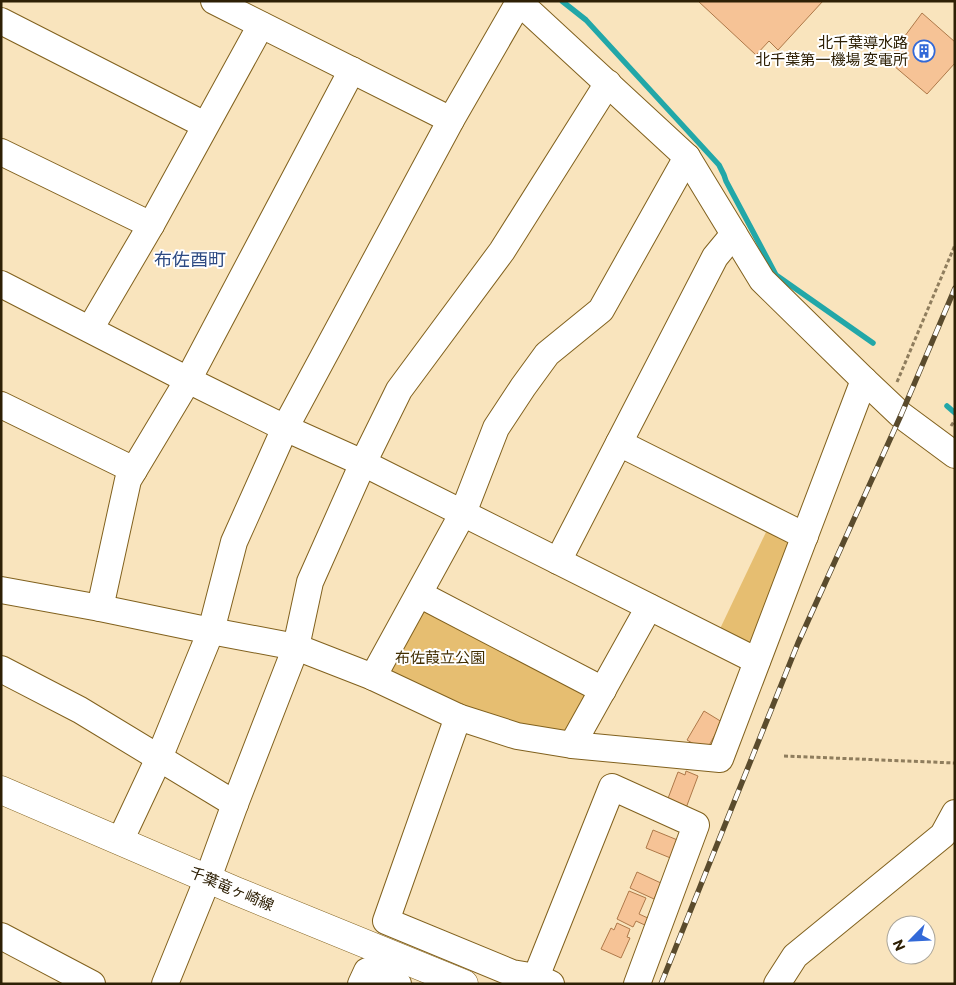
<svg xmlns="http://www.w3.org/2000/svg" width="956" height="985" font-family="Commissioner,'Noto Sans JP',sans-serif">
<style>
.green{fill:#e6be71}
.lines{fill:none;stroke-linecap:round;stroke-linejoin:round}
.stream{stroke:#22a7a8;stroke-width:5.5}
.building{fill:#f6c396;stroke:#ae7949}
.minor-casing{stroke:#81611e;stroke-width:28}
.major-casing{stroke:#81611e;stroke-width:29}
.path{stroke:#8f7d5d;stroke-width:3;stroke-dasharray:4 2.5;stroke-linecap:butt}
.minor{stroke:#fff;stroke-width:26}
.major{stroke:#fff;stroke-width:28}
.rail-casing{stroke:#5a4b2d;stroke-width:5.5}
.rail{stroke:#fff;stroke-width:4;stroke-dasharray:11;stroke-linecap:butt}
.labels{text-anchor:middle;dominant-baseline:central;stroke-width:4;stroke-linejoin:round;paint-order:stroke}
.poi-label{font-size:15px;fill:#2e2005;stroke:#fff;text-anchor:end}
.park-label{font-size:15px;fill:#412d00;stroke:#fff}
.street-label{font-size:15px;fill:#2e2005;stroke:#fff}
.quarter-label{font-size:18px;fill:#2d4a82;stroke:#fff}
</style>
<rect width="100%" height="100%" fill="#f9e4bd"/>
<g class="green">
<polygon points="767,530 791,539 760,647 718,633"/>
<polygon points="419,594 603,690 572,745 373,677"/>
</g>
<g class="lines">
<g class="stream">
<polyline points="562,1 586,20 719,165 724,175 726,181 776,275 873,343"/>
<polyline points="947,406 955,413"/>
</g>
</g>
<g class="building">
<polygon points="698,1 823,1 778,50 769,41 756,55"/>
<polygon points="922,13 955,42 955,63 927,94 887,60"/>
<polygon points="704,711 722,722 706,751 687,740"/>
<polygon points="686,771 698,776 686,808 667,801 678,772 685,775"/>
<polygon points="653,830 680,841 673,859 646,848"/>
<polygon points="637,872 661,883 654,899 630,888"/>
<polygon points="629,891 646,898 639,914 650,919 647,926 636,921 633,927 617,919"/>
<polygon points="617,923 630,929 627,937 630,938 621,958 601,949 611,928 614,930"/>
</g>
<g class="lines">
<g class="minor-casing">
<g id="minor">
<polyline points="214,1 451,120"/>
<polyline points="518,1 687,157 762,280 864,380 901,415 955,455"/>
<polyline points="1,21 205,125"/>
<polyline points="1,152 151,225 90,329"/>
<polyline points="151,225 261,25"/>
<polyline points="1,284 188,380 285,428 363,463 757,661"/>
<polyline points="1,405 134,470"/>
<polyline points="619,443 805,536"/>
<polyline points="558,561 715,257 734,234"/>
<polyline points="1,590 100,608 211,631 296,647 373,677 458,717 517,736 572,745 720,759 864,380"/>
<polyline points="419,594 603,690"/>
<polyline points="100,608 128,480 188,380 352,70"/>
<polyline points="1,669 80,710 235,804"/>
<polyline points="373,677 463,513 496,428 523,387 547,354 601,310 687,157"/>
<polyline points="458,717 386,921 512,973 536,977 551,984"/>
<polyline points="572,745 649,607"/>
<polyline points="120,841 159,758 211,631 234,542 285,428 451,120 519,2"/>
<polyline points="1,936 92,984"/>
<polyline points="536,977 612,787 696,825 637,984"/>
<polyline points="165,984 208,878 235,804 296,647 310,582 363,463 399,390 502,251 608,83"/>
<polyline points="361,984 367,971 398,984"/>
<polyline points="777,984 795,956 943,835 955,813"/>
</g>
</g>
<g class="major-casing">
<polyline id="major" points="1,790 236,891 464,984"/>
</g>
<g class="path">
<polyline points="897,382 955,245"/>
<polyline points="951,426 955,420"/>
<polyline points="784,756 955,763"/>
</g>
<use href="#minor" class="minor"/>
<use href="#major" class="major"/>
<g class="rail-casing">
<polyline id="rail" points="661,984 798,643 901,415 955,288"/>
</g>
<use href="#rail" class="rail"/>
</g>
<defs>
<g id="building-ring" transform="scale(1.125)"><circle r="9.5" fill="#fff" stroke="#3269d8" stroke-width="1.5"/><path d="M-4-6H4V6H1V3H-1V6H-4ZM-2.5-4.3h1.7v1.8h-1.7ZM.8-4.3h1.7v1.8H.8ZM-2.5-1h1.7V.8h-1.7ZM.8-1h1.7V.8H.8Z" fill="#3269d8"/></g>
</defs>
<g fill-rule="evenodd">
<use href="#building-ring" x="924" y="51"/>
</g>
<g class="labels">
<g class="poi-label">
<text x="908" y="42">北千葉導水路<tspan x="908" dy="17">北千葉第一機場 変電所</tspan></text>
</g>
<g class="park-label">
<text x="440" y="657">布佐葭立公園</text>
</g>
<g class="street-label">
<text transform="translate(232 888) rotate(23)">千葉竜ヶ崎線</text>
</g>
<g class="quarter-label">
<text x="190" y="259">布佐酉町</text>
</g>
</g>
<rect width="956" height="985" fill="none" stroke="#2e2005" stroke-width="5"/>
<g transform="translate(911 940) rotate(246)"><circle r="24" fill="#ffffff" stroke="#aba69b"/>
<path d="M0-4L9 19L0 12L-9 19Z" fill="#3269d8"/>
<text y="-8" font-size="14" font-weight="bold" text-anchor="middle" fill="#2e2005">N</text>
</g>
</svg>
